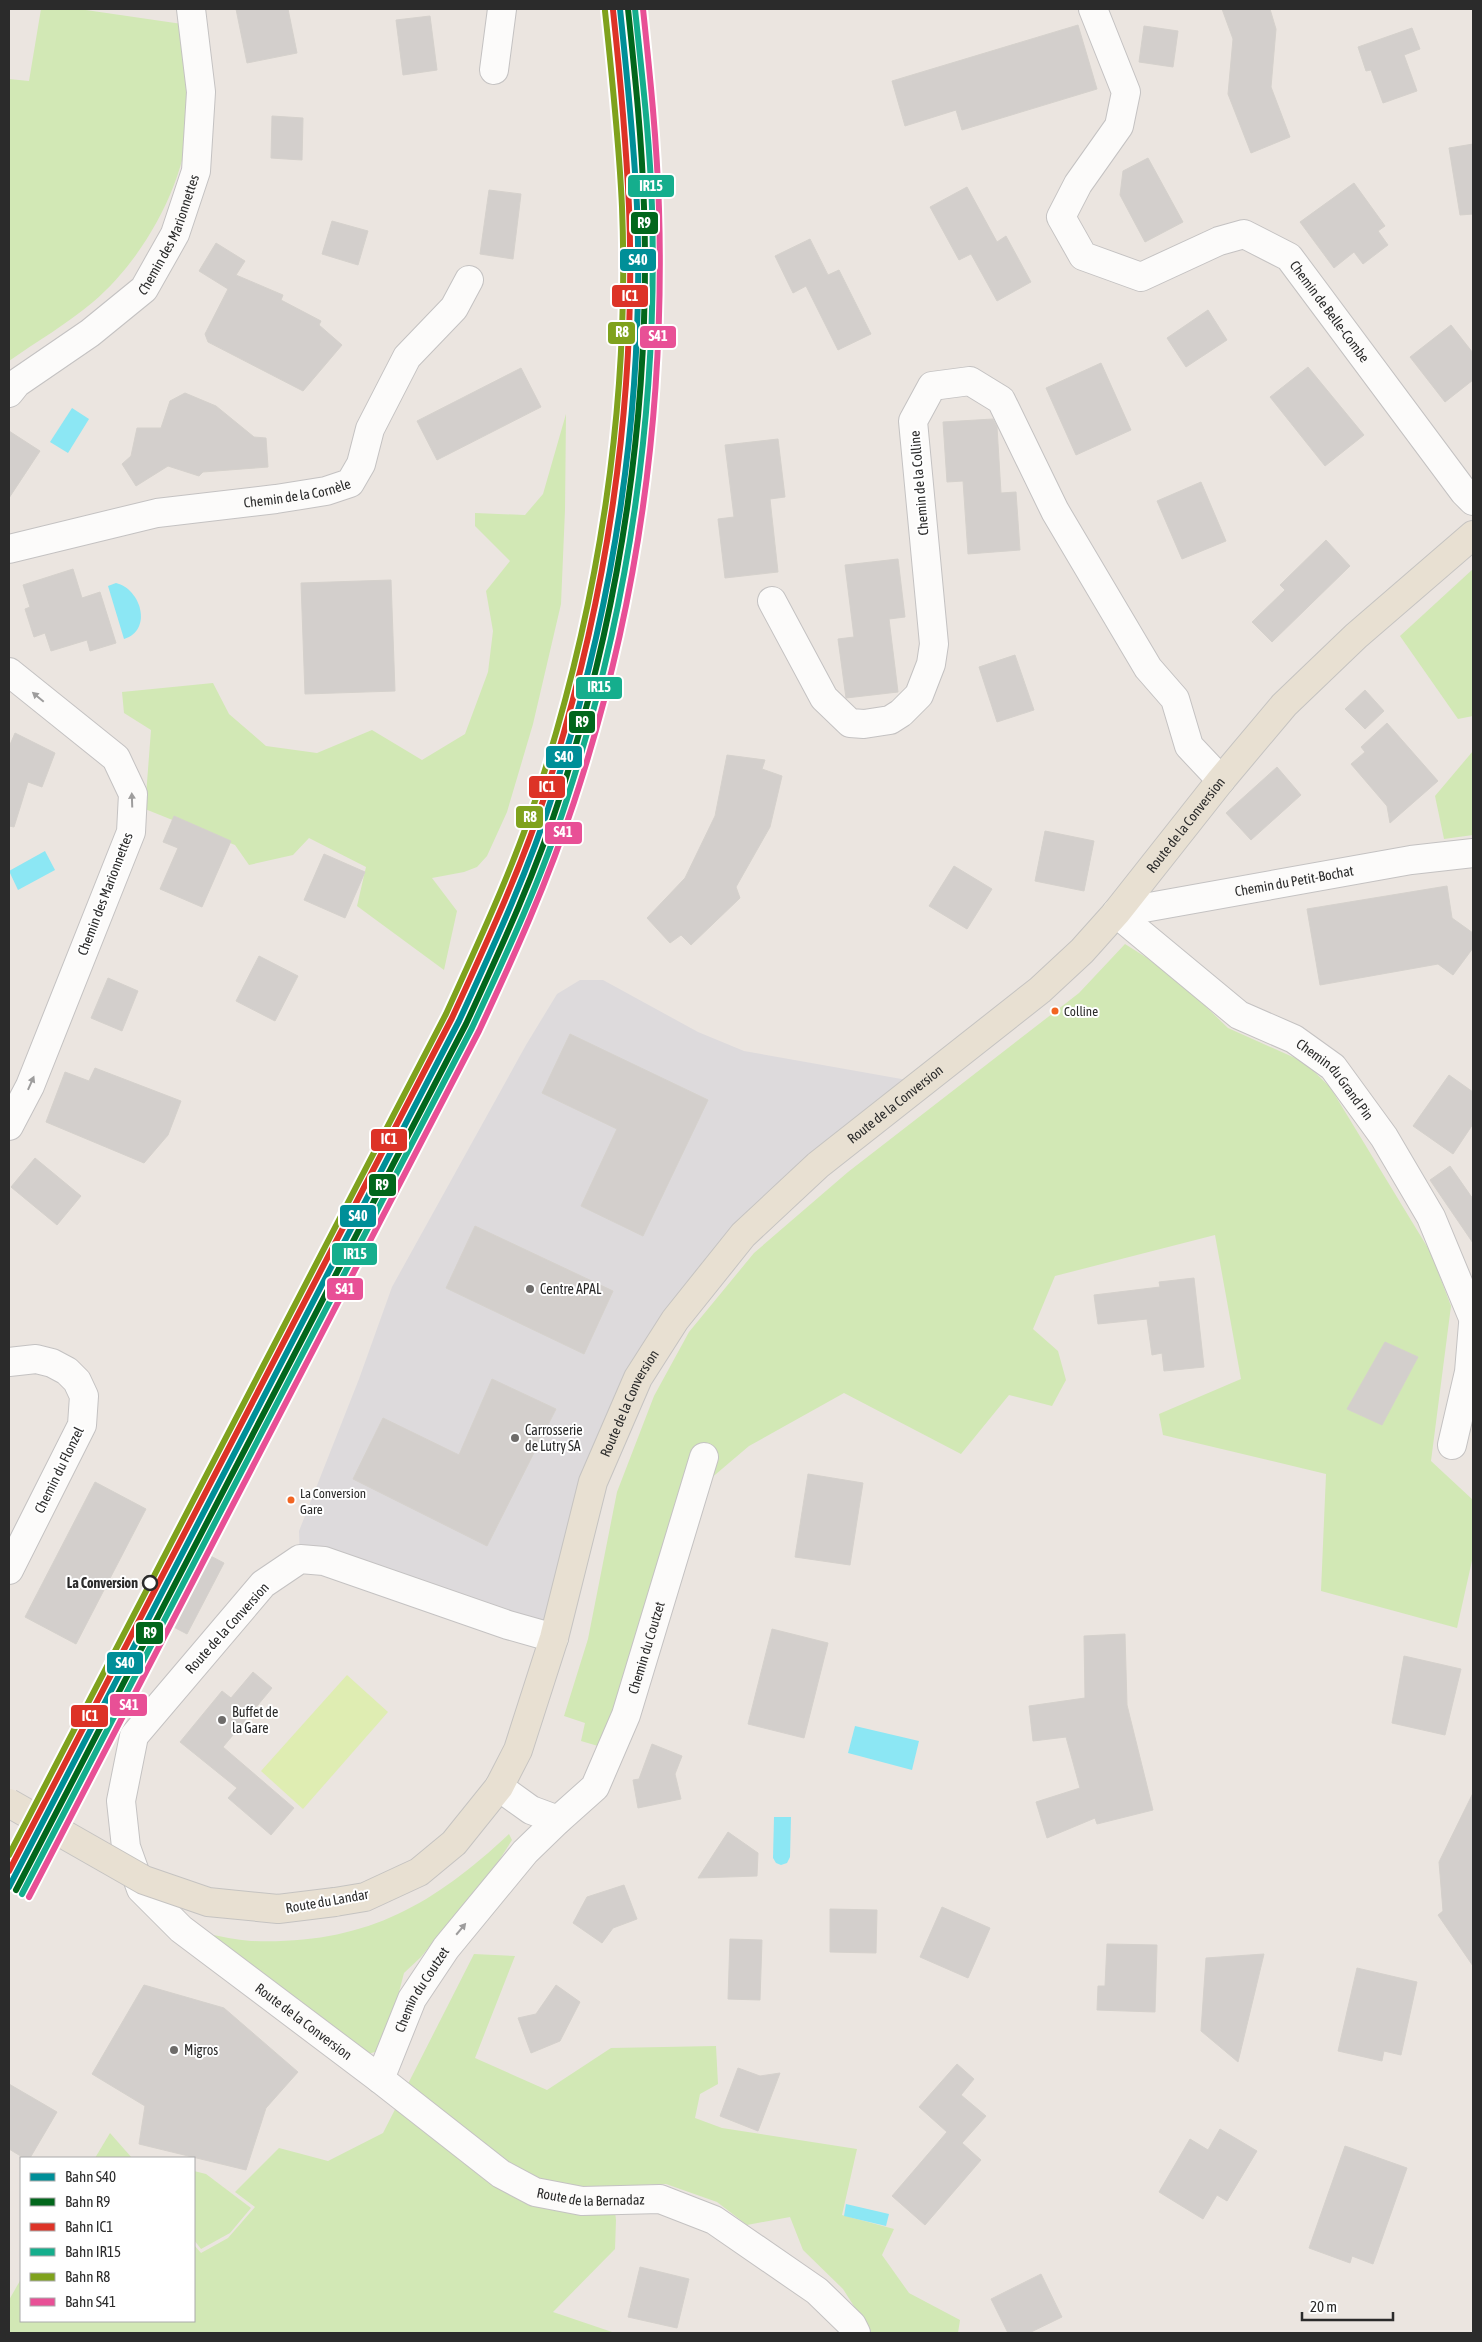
<svg xmlns="http://www.w3.org/2000/svg" width="1482" height="2342" font-family="'Asap Condensed',sans-serif">
<style>
.industrial{fill:#dddadc}
.green{fill:#d2e8b5}
.pitch{fill:#dfedb2}
.water{fill:#8ce7f4}
.building{fill:#d3cfcc;stroke:#d5d1cc}
.lines{fill:none;stroke-linecap:round;stroke-linejoin:round}
.minor-casing{stroke:#c4c2c2;stroke-width:30}
.major-casing{stroke:#c5c3c1;stroke-width:30}
.minor{stroke:#fcfbfa;stroke-width:28}
.major{stroke:#e8e0d2;stroke-width:28}
.major-bridge-casing{stroke:#c5c3c1;stroke-width:30;stroke-linecap:butt}
.major-bridge{stroke:#e8e0d2;stroke-width:28}
.rail-1-casing{stroke:#fff;stroke-width:10}
.rail-2-casing{stroke:#fff;stroke-width:10}
.rail-3-casing{stroke:#fff;stroke-width:10}
.rail-4-casing{stroke:#fff;stroke-width:10}
.rail-5-casing{stroke:#fff;stroke-width:10}
.rail-6-casing{stroke:#fff;stroke-width:10}
.rail-1{stroke:#008f98;stroke-width:6}
.rail-2{stroke:#02671c;stroke-width:6}
.rail-3{stroke:#dd3327;stroke-width:6}
.rail-4{stroke:#15ae8d;stroke-width:6}
.rail-5{stroke:#7fa21d;stroke-width:6}
.rail-6{stroke:#e85096;stroke-width:6}
.oneway{fill:#9e9d9d}
.bus-dot{fill:#f26522;stroke:#fff;stroke-width:2}
.poi-dot{fill:#6e6c6a;stroke:#fff;stroke-width:2}
.stop-dot{fill:#fff;stroke:#2b2b2b;stroke-width:2.5}
.labels{text-anchor:middle;dominant-baseline:central;stroke-width:4;stroke-linejoin:round;paint-order:stroke}
.bus-label{font-size:13px;fill:#2b2b2b;stroke:#fff;text-anchor:start}
.street-label{font-size:14px;fill:#2b2b2b;stroke:#fff}
.poi-label{font-size:14px;fill:#2b2b2b;stroke:#fff;text-anchor:start}
.stop-label{font-size:14px;font-weight:bold;fill:#2b2b2b;stroke:#fff;text-anchor:end}
.line-badge{stroke:#fff;stroke-width:2}
.badge-label{font-size:14px;text-anchor:middle;font-weight:bold;fill:#fff}
</style>
<rect width="100%" height="100%" fill="#ebe5e0"/>
<polygon class="industrial" points="580,980 603,980 698,1032 744,1051 924,1083 818,1165 638,1378 554,1638 300,1559 299,1531 359,1379 392,1287 526,1045 557,994"/>
<g class="green">
<path d="M41,9H79L182,24C184,53 189,82 189,111C189,179 144,259 93,302C67,324 36,342 9,361V79L29,81Z"/>
<polygon points="566,414 565,510 561,604 533,724 507,812 487,856 477,867 464,872 432,878 457,911 444,970 357,906 366,867 309,838 293,855 249,865 235,845 145,809 151,730 124,713 122,692 213,683 229,714 266,746 317,753 372,730 422,760 465,734 488,672 493,631 486,591 510,561 475,526 475,513 525,515 543,494"/>
<polygon points="1473,569 1473,716 1458,719 1400,636"/>
<polygon points="1473,751 1473,835 1444,839 1435,796"/>
<polygon points="1125,944 1171,973 1228,1028 1304,1062 1330,1087 1431,1253 1451,1306 1431,1461 1473,1500 1473,1556 1457,1628 1321,1591 1326,1474 1163,1435 1159,1414 1241,1379 1215,1235 1055,1276 1033,1329 1058,1351 1066,1380 1052,1406 1009,1395 961,1454 844,1393 749,1446 676,1508 615,1708 598,1746 581,1741 585,1723 564,1716 588,1639 617,1492 654,1396 689,1332 754,1253 848,1172 1079,993"/>
<path d="M509,1834L512,1840L500,1859L421,1957L404,1973L387,2038L375,2052L364,2055L206,1934C221,1936 236,1940 251,1941C362,1945 430,1908 509,1834Z"/>
<polygon points="474,1954 515,1956 475,2058 547,2090 611,2048 716,2046 718,2084 700,2094 695,2118 722,2128 857,2149 842,2215 894,2229 882,2255 909,2293 960,2320 958,2333 871,2333 843,2289 803,2250 790,2217 747,2225 717,2202 666,2184 612,2186 616,2220 615,2249 553,2312 615,2333 9,2333 9,2300 21,2279 21,2321 194,2321 194,2245 201,2253 228,2238 255,2207 235,2192 279,2148 328,2161 383,2133"/>
<polygon points="110,2133 132,2158 95,2158"/>
<polygon points="194,2171 206,2174 251,2208 230,2233 201,2249 194,2240"/>
</g>
<polygon class="pitch" points="347,1675 388,1712 303,1809 261,1771"/>
<g class="water">
<polygon points="72,408 89,419 68,453 50,442"/>
<path d="M116,583C141,589 153,630 124,639L108,586Z"/>
<polygon points="45,851 55,870 18,890 9,871"/>
<polygon points="855,1726 919,1741 912,1770 848,1753"/>
<polygon points="774,1817 791,1817 790,1857 787,1863 781,1865 776,1863 773,1858"/>
<polygon points="846,2204 889,2214 886,2226 844,2216"/>
</g>
<g class="building">
<polygon points="236,9 288,9 297,53 247,63"/>
<polygon points="1222,9 1270,9 1276,29 1271,87 1290,137 1251,153 1228,94 1233,39"/>
<polygon points="430,16 437,70 403,75 396,20"/>
<polygon points="1078,25 1097,89 962,130 956,110 905,126 892,81"/>
<polygon points="1144,26 1178,31 1173,67 1139,62"/>
<polygon points="1412,28 1420,49 1404,55 1417,91 1383,103 1371,70 1366,71 1358,47"/>
<polygon points="272,116 303,118 302,160 271,158"/>
<polygon points="1473,144 1473,214 1460,215 1449,148"/>
<polygon points="1148,158 1183,222 1145,242 1120,195 1123,171"/>
<polygon points="1354,183 1385,226 1378,231 1388,245 1363,264 1354,252 1334,268 1300,222"/>
<polygon points="967,187 997,242 1006,236 1031,282 997,301 971,254 959,260 930,207"/>
<polygon points="489,190 521,194 513,259 480,254"/>
<polygon points="332,221 368,231 358,265 322,254"/>
<polygon points="810,239 828,275 839,270 871,334 838,350 806,286 793,293 775,256"/>
<polygon points="216,243 245,261 236,275 283,295 281,300 321,321 319,325 342,345 303,391 208,342 205,334 228,289 199,271"/>
<polygon points="1208,310 1227,340 1186,367 1167,338"/>
<polygon points="1451,325 1473,353 1473,380 1445,402 1410,357"/>
<polygon points="1101,363 1131,430 1076,455 1046,388"/>
<polygon points="1308,367 1364,435 1325,466 1270,397"/>
<polygon points="521,368 541,407 437,460 417,421"/>
<polygon points="185,393 216,406 254,437 266,438 268,467 203,472 199,476 168,466 136,486 122,464 131,456 137,428 161,428 170,401"/>
<polygon points="993,419 997,427 1001,493 1016,492 1020,550 968,554 963,481 947,482 943,422"/>
<polygon points="9,431 40,451 9,498"/>
<polygon points="778,439 785,497 770,499 778,572 725,578 718,519 734,517 725,445"/>
<polygon points="1201,482 1226,541 1182,559 1157,501"/>
<polygon points="1326,540 1350,566 1272,642 1252,622 1285,590 1280,585"/>
<polygon points="898,559 905,617 889,619 898,692 846,698 838,639 854,637 845,565"/>
<polygon points="73,569 82,598 100,592 116,643 90,651 87,640 51,651 45,633 34,637 25,609 30,607 23,585"/>
<polygon points="391,580 395,691 305,694 301,583"/>
<polygon points="1015,655 1034,710 997,722 979,667"/>
<polygon points="1365,690 1384,711 1365,729 1345,709"/>
<polygon points="1387,723 1438,781 1390,823 1387,806 1351,764 1365,752 1361,747"/>
<polygon points="15,733 55,753 42,787 28,782 14,827 9,826 9,747"/>
<polygon points="727,755 765,760 762,769 782,776 770,827 736,887 740,898 691,945 681,935 670,943 647,918 685,878 715,816"/>
<polygon points="1277,767 1301,795 1251,840 1226,813"/>
<polygon points="174,816 231,841 202,907 160,889 178,848 163,842"/>
<polygon points="1045,831 1094,841 1084,891 1035,881"/>
<polygon points="324,854 365,872 345,918 304,900"/>
<polygon points="954,866 992,889 967,929 929,906"/>
<polygon points="1447,886 1452,918 1473,933 1473,948 1453,975 1438,964 1320,985 1307,909"/>
<polygon points="259,956 298,976 275,1021 236,1001"/>
<polygon points="108,978 138,991 122,1031 91,1018"/>
<polygon points="570,1034 708,1100 643,1236 581,1206 617,1129 542,1093"/>
<polygon points="95,1068 181,1101 168,1135 144,1163 46,1122 65,1072 89,1081"/>
<polygon points="1449,1075 1473,1092 1473,1124 1453,1154 1413,1126"/>
<polygon points="35,1158 81,1196 57,1225 11,1187"/>
<polygon points="1450,1166 1473,1199 1473,1243 1430,1180"/>
<polygon points="475,1226 613,1291 584,1354 446,1288"/>
<polygon points="1194,1278 1204,1367 1164,1371 1162,1353 1152,1355 1147,1319 1098,1324 1094,1295 1160,1287 1159,1282"/>
<polygon points="1385,1342 1418,1357 1382,1425 1347,1409"/>
<polygon points="492,1379 556,1409 487,1546 353,1479 383,1418 459,1455"/>
<polygon points="808,1474 863,1483 850,1565 795,1557"/>
<polygon points="95,1482 146,1509 76,1644 25,1617"/>
<polygon points="201,1551 224,1563 187,1634 164,1622"/>
<polygon points="772,1629 828,1643 804,1738 748,1724"/>
<polygon points="1125,1634 1127,1705 1153,1810 1097,1824 1095,1818 1047,1838 1036,1802 1080,1788 1066,1737 1033,1741 1029,1706 1085,1698 1084,1636"/>
<polygon points="1404,1656 1461,1669 1445,1735 1392,1723"/>
<polygon points="253,1672 272,1688 223,1747 294,1808 271,1835 228,1798 237,1788 180,1742 222,1691 231,1698"/>
<polygon points="652,1744 682,1756 675,1774 681,1799 638,1808 633,1780 639,1779"/>
<polygon points="1473,1793 1473,1966 1438,1915 1443,1911 1439,1862"/>
<polygon points="728,1832 758,1853 757,1876 698,1878"/>
<polygon points="624,1885 637,1919 613,1928 602,1943 573,1923 587,1897"/>
<polygon points="942,1907 990,1928 968,1978 920,1957"/>
<polygon points="830,1909 877,1910 876,1953 830,1952"/>
<polygon points="730,1939 762,1940 760,2000 728,1999"/>
<polygon points="1107,1944 1157,1945 1155,2012 1097,2010 1098,1986 1105,1986"/>
<polygon points="1264,1954 1238,2062 1201,2031 1206,1958"/>
<polygon points="1357,1968 1417,1982 1401,2055 1384,2051 1382,2061 1338,2051"/>
<polygon points="144,1985 224,2008 298,2072 266,2108 246,2170 139,2144 145,2106 92,2074"/>
<polygon points="556,1985 580,2002 560,2041 531,2053 518,2018 536,2014"/>
<polygon points="957,2064 974,2079 961,2095 986,2116 962,2143 981,2160 925,2225 892,2196 947,2132 919,2107"/>
<polygon points="738,2068 760,2076 780,2073 758,2131 720,2116"/>
<polygon points="9,2084 57,2112 30,2158 24,2158 9,2149"/>
<polygon points="1220,2129 1257,2151 1227,2201 1217,2195 1203,2219 1159,2192 1190,2139 1208,2150"/>
<polygon points="1345,2146 1407,2168 1373,2264 1352,2256 1350,2263 1309,2248"/>
<polygon points="640,2267 689,2279 677,2328 628,2317"/>
<polygon points="1041,2274 1062,2317 1029,2333 1008,2333 991,2299"/>
</g>
<g class="lines">
<g class="minor-casing">
<g id="minor">
<path id="s1" d="M1093,9L1126,92L1119,126L1078,184L1061,217L1083,256L1141,277L1219,241L1244,234L1289,257L1464,492L1473,501"/>
<polyline points="494,70 502,9"/>
<path id="s2" d="M9,393L17,383L90,333L144,289L175,234L196,171L201,92L191,9"/>
<path id="s3" d="M9,549L157,513L276,499L326,491L350,483L361,464L370,429L407,357L454,308L469,280"/>
<polyline points="772,601 824,698 850,723 864,724 890,720 901,713 919,695 931,664 934,644 913,421 932,386 970,381 1001,400 1055,511 1148,668 1175,699 1189,746 1221,780"/>
<polyline points="9,672 116,758 133,794 131,832 30,1086 9,1126"/>
<path id="s4" d="M1116,913L1239,1015L1294,1039L1333,1067L1384,1137L1431,1217L1473,1318"/>
<path id="s5" d="M1116,913L1411,860L1473,853"/>
<polyline points="9,1362 36,1359 52,1363 67,1371 77,1381 84,1396 82,1425 9,1570"/>
<polyline points="1452,1445 1469,1372 1473,1324"/>
<path id="s6" d="M554,1638L508,1625L324,1561L300,1559L263,1584L134,1736L121,1801L126,1847L141,1889L181,1929L380,2079L501,2174L535,2192L582,2201L660,2199L714,2220L817,2291L852,2325L856,2333"/>
<polyline points="499,1787 531,1810 558,1820"/>
<path id="s7" d="M380,2079L412,1999L446,1948L525,1852L558,1820L595,1787L626,1715L704,1457"/>
</g>
</g>
<g class="major-casing">
<g id="major">
<path id="s8" d="M335,1902L365,1897L419,1872L454,1843L499,1787L518,1750L554,1638L593,1482L638,1378L675,1320L743,1235L818,1165L1040,990L1082,951L1116,913L1221,780L1284,705L1356,636L1473,535"/>
</g>
</g>
<use href="#minor" class="minor"/>
<use href="#major" class="major"/>
<g class="major-bridge-casing">
<polyline id="major-bridge" points="9,1803 144,1880 208,1902 278,1909 335,1902"/>
</g>
<use href="#major-bridge" class="major-bridge"/>
<g class="rail-1-casing">
<path id="rail-1" d="M9,1887L459,1021C493,947 528,872 553,794C614,606 645,405 637,207C634,141 627,75 620,9"/>
</g>
<g class="rail-2-casing">
<path id="rail-2" d="M16,1890L466,1024C500,950 535,875 560,797C621,607 651,406 644,207C642,141 635,75 628,9"/>
</g>
<g class="rail-3-casing">
<path id="rail-3" d="M9,1871L452,1018C486,944 521,869 546,792C606,604 637,404 629,207C626,141 620,75 613,10"/>
</g>
<g class="rail-4-casing">
<path id="rail-4" d="M22,1894L472,1028C507,953 542,878 567,799C629,609 658,408 652,208C650,141 642,75 635,9"/>
</g>
<g class="rail-5-casing">
<path id="rail-5" d="M9,1855L446,1014C479,941 514,867 539,789C599,602 630,403 622,207C619,141 612,76 605,11"/>
</g>
<g class="rail-6-casing">
<path id="rail-6" d="M29,1897L479,1031C514,956 548,881 574,802C637,611 665,410 659,209C657,142 650,75 643,9"/>
</g>
<use href="#rail-1" class="rail-1"/>
<use href="#rail-2" class="rail-2"/>
<use href="#rail-3" class="rail-3"/>
<use href="#rail-4" class="rail-4"/>
<use href="#rail-5" class="rail-5"/>
<use href="#rail-6" class="rail-6"/>
</g>
<defs><path id="oneway-solid" d="M-6-.8H1V-3.2L6.5 0L1 3.2V.8H-6Z" transform="scale(1.25)"/></defs>
<g class="oneway">
<use href="#oneway-solid" transform="translate(38 697) rotate(-140)"/>
<use href="#oneway-solid" transform="translate(132 800) rotate(-92)"/>
<use href="#oneway-solid" transform="translate(31 1083) rotate(-66)"/>
<use href="#oneway-solid" transform="translate(461 1929) rotate(-50)"/>
</g>
<g class="bus-dot">
<circle cx="1055" cy="1011" r="4.5"/>
<circle cx="291" cy="1500" r="4.5"/>
</g>
<g class="poi-dot">
<circle cx="530" cy="1289" r="5"/>
<circle cx="515" cy="1438" r="5"/>
<circle cx="222" cy="1720" r="5"/>
<circle cx="174" cy="2050" r="5"/>
</g>
<circle class="stop-dot" cx="150" cy="1583" r="7"/>
<g class="labels">
<g class="bus-label">
<text x="1064" y="1011">Colline</text>
<text x="300" y="1493">La Conversion<tspan x="300" dy="16">Gare</tspan></text>
</g>
<g class="street-label">
<text stroke="none"><textPath href="#s2" startOffset="231">Chemin des Marionnettes</textPath></text>
<text stroke="none"><textPath href="#s1" startOffset="569">Chemin de Belle-Combe</textPath></text>
<text transform="translate(919 483) rotate(-95)">Chemin de la Colline</text>
<text stroke="none"><textPath href="#s3" startOffset="294">Chemin de la Cornèle</textPath></text>
<text stroke="none"><textPath href="#s8" startOffset="1424">Route de la Conversion</textPath></text>
<text stroke="none"><textPath href="#s5" startOffset="181">Chemin du Petit-Bochat</textPath></text>
<text transform="translate(105 894) rotate(-69)">Chemin des Marionnettes</text>
<text stroke="none"><textPath href="#s4" startOffset="278">Chemin du Grand Pin</textPath></text>
<text stroke="none"><textPath href="#s8" startOffset="1019">Route de la Conversion</textPath></text>
<text stroke="none"><textPath href="#s8" startOffset="614">Route de la Conversion</textPath></text>
<text transform="translate(59 1470) rotate(-64)">Chemin du Flonzel</text>
<text transform="translate(227 1628) rotate(-48)">Route de la Conversion</text>
<text stroke="none"><textPath href="#s7" startOffset="516">Chemin du Coutzet</textPath></text>
<text transform="translate(327 1901) rotate(-10)">Route du Landar</text>
<text stroke="none"><textPath href="#s7" startOffset="99">Chemin du Coutzet</textPath></text>
<text stroke="none"><textPath href="#s6" startOffset="878">Route de la Conversion</textPath></text>
<text stroke="none"><textPath href="#s6" startOffset="1222">Route de la Bernadaz</textPath></text>
</g>
<g class="poi-label">
<text x="540" y="1289">Centre APAL</text>
<text x="525" y="1430">Carrosserie<tspan x="525" dy="16">de Lutry SA</tspan></text>
<text x="232" y="1712">Buffet de<tspan x="232" dy="16">la Gare</tspan></text>
<text x="184" y="2050">Migros</text>
</g>
<g class="stop-label">
<text x="138" y="1583">La Conversion</text>
</g>
</g>
<g class="line-badge">
<rect x="627" y="174" width="48" height="24" rx="5" fill="#15ae8d"/>
<rect x="630" y="211" width="29" height="24" rx="5" fill="#02671c"/>
<rect x="619" y="248" width="38" height="24" rx="5" fill="#008f98"/>
<rect x="611" y="284" width="38" height="24" rx="5" fill="#dd3327"/>
<rect x="607" y="321" width="29" height="24" rx="5" fill="#7fa21d"/>
<rect x="639" y="325" width="38" height="24" rx="5" fill="#e85096"/>
<rect x="575" y="676" width="48" height="24" rx="5" fill="#15ae8d"/>
<rect x="568" y="710" width="28" height="24" rx="5" fill="#02671c"/>
<rect x="545" y="745" width="38" height="24" rx="5" fill="#008f98"/>
<rect x="528" y="775" width="38" height="24" rx="5" fill="#dd3327"/>
<rect x="515" y="805" width="29" height="24" rx="5" fill="#7fa21d"/>
<rect x="544" y="821" width="39" height="24" rx="5" fill="#e85096"/>
<rect x="370" y="1128" width="38" height="24" rx="5" fill="#dd3327"/>
<rect x="368" y="1173" width="29" height="24" rx="5" fill="#02671c"/>
<rect x="339" y="1204" width="38" height="24" rx="5" fill="#008f98"/>
<rect x="331" y="1242" width="47" height="24" rx="5" fill="#15ae8d"/>
<rect x="326" y="1277" width="38" height="24" rx="5" fill="#e85096"/>
<rect x="135" y="1621" width="29" height="24" rx="5" fill="#02671c"/>
<rect x="106" y="1651" width="38" height="24" rx="5" fill="#008f98"/>
<rect x="109" y="1693" width="39" height="24" rx="5" fill="#e85096"/>
<rect x="70" y="1704" width="39" height="24" rx="5" fill="#dd3327"/>
</g>
<g class="badge-label">
<text x="651" y="191">IR15</text>
<text x="644" y="228">R9</text>
<text x="638" y="265">S40</text>
<text x="630" y="301">IC1</text>
<text x="622" y="337">R8</text>
<text x="658" y="341">S41</text>
<text x="599" y="692">IR15</text>
<text x="582" y="727">R9</text>
<text x="564" y="762">S40</text>
<text x="547" y="792">IC1</text>
<text x="530" y="822">R8</text>
<text x="563" y="837">S41</text>
<text x="389" y="1144">IC1</text>
<text x="382" y="1190">R9</text>
<text x="358" y="1221">S40</text>
<text x="355" y="1259">IR15</text>
<text x="345" y="1294">S41</text>
<text x="150" y="1638">R9</text>
<text x="125" y="1668">S40</text>
<text x="129" y="1710">S41</text>
<text x="90" y="1721">IC1</text>
</g>
<rect width="1482" height="2342" fill="none" stroke="#2b2b2b" stroke-width="20"/>
<rect x="20" y="2157" width="175" height="165" fill="#ffffff" stroke="#aaaaaa"/>
<rect x="30" y="2173" width="25" height="8" fill="#008f98" stroke="#aaaaaa"/>
<text x="65" y="2182" font-size="15" fill="#2b2b2b">Bahn S40</text>
<rect x="30" y="2198" width="25" height="8" fill="#02671c" stroke="#aaaaaa"/>
<text x="65" y="2207" font-size="15" fill="#2b2b2b">Bahn R9</text>
<rect x="30" y="2223" width="25" height="8" fill="#dd3327" stroke="#aaaaaa"/>
<text x="65" y="2232" font-size="15" fill="#2b2b2b">Bahn IC1</text>
<rect x="30" y="2248" width="25" height="8" fill="#15ae8d" stroke="#aaaaaa"/>
<text x="65" y="2257" font-size="15" fill="#2b2b2b">Bahn IR15</text>
<rect x="30" y="2273" width="25" height="8" fill="#7fa21d" stroke="#aaaaaa"/>
<text x="65" y="2282" font-size="15" fill="#2b2b2b">Bahn R8</text>
<rect x="30" y="2298" width="25" height="8" fill="#e85096" stroke="#aaaaaa"/>
<text x="65" y="2307" font-size="15" fill="#2b2b2b">Bahn S41</text>
<path d="M1302 2312v8h91v-8" fill="none" stroke="#2b2b2b" stroke-width="2.5"/>
<text x="1310" y="2312" font-size="15" fill="#2b2b2b" stroke="#ffffff" stroke-width="4" paint-order="stroke">20 m</text>
</svg>
